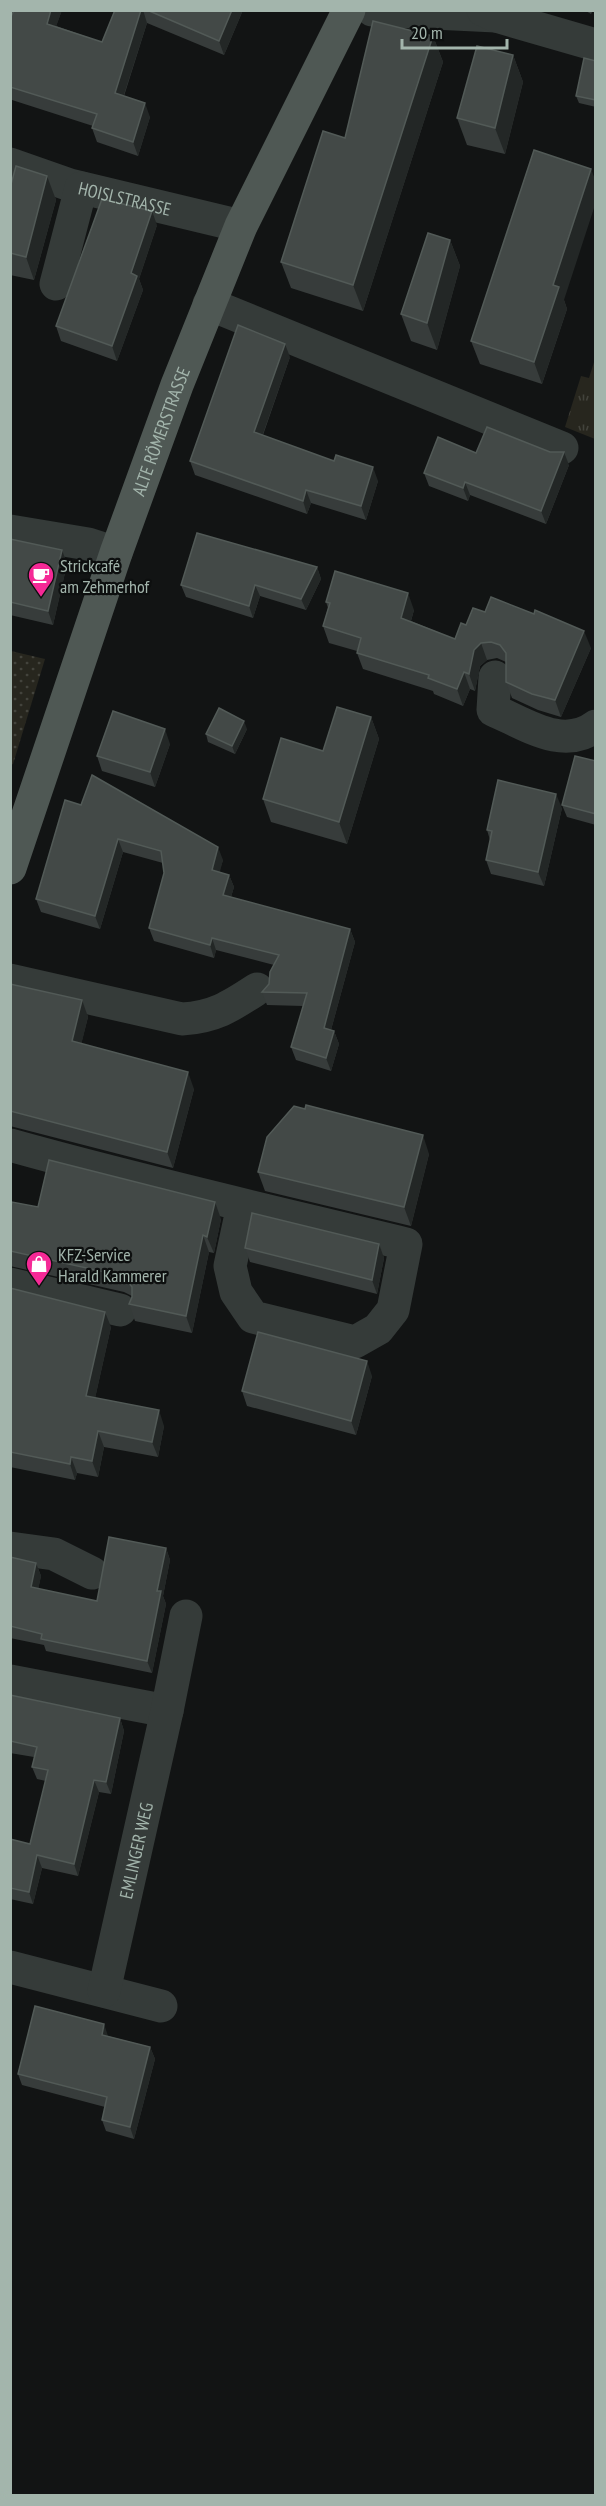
<svg xmlns="http://www.w3.org/2000/svg" width="606" height="2506" font-family="'PT Sans Narrow',sans-serif">
<style>
.grass{fill:url(#grass-tufts)}
.garden{fill:url(#garden-dots)}
.lines{fill:none;stroke-linecap:round;stroke-linejoin:round}
.minor{stroke:#353b39;stroke-width:33}
.major{stroke:#4f5854;stroke-width:33}
.wall{fill:#373c3b}
.shaded-wall{fill:#232726}
.building{fill:#434947;stroke:#525a57;stroke-width:1.5}
.labels{text-anchor:middle;dominant-baseline:central;stroke-width:4.5;stroke-linejoin:round;paint-order:stroke}
.street-label{font-size:18px;fill:#a3b5ac;stroke:#0d0f0f}
.poi-label{font-size:18px;fill:#a3b5ac;stroke:#0d0f0f;text-anchor:start}
</style>
<defs>
<pattern id="grass-tufts" width="24" height="20" patternUnits="userSpaceOnUse" patternTransform="scale(1.5)"><rect width="24" height="20" fill="#27261e"/><path d="M3 7l-1-3M5 7V3M7 7l1-3M15 17l-1-3M17 17v-4M19 17l1-3" fill="none" stroke="#43433c"/></pattern>
<pattern id="garden-dots" width="8" height="8" patternUnits="userSpaceOnUse" patternTransform="scale(1.5)"><rect width="8" height="8" fill="#27261e"/><path d="M2 2h.1M6 6h.1" fill="none" stroke="#43433c" stroke-width="1.8" stroke-linecap="round"/></pattern>
</defs>
<rect width="100%" height="100%" fill="#121414"/>
<polygon class="grass" points="595,359 595,439 565,427 581,376 589,378"/>
<polygon class="garden" points="11,651 45,659 13,764 11,765"/>
<g class="lines">
<g class="minor">
<polyline points="372,10 496,16"/>
<polyline points="483,10 496,16 596,45"/>
<path id="s1" d="M10,164L70,185L241,226"/>
<polyline points="56,284 81,188"/>
<polyline points="209,304 562,448"/>
<polyline points="10,531 88,544 116,553"/>
<path d="M495,677L493,710C526,724 563,751 596,726"/>
<path d="M10,980L182,1019C215,1017 231,1006 257,989"/>
<path d="M10,1145C142,1182 274,1212 406,1244L393,1310L378,1329L355,1342L253,1317L236,1292L230,1266L243,1205"/>
<polyline points="10,1284 120,1310"/>
<polyline points="10,1548 54,1554 92,1573"/>
<polyline points="10,1681 167,1711"/>
<polyline points="10,1967 161,2006"/>
<path id="s2" d="M104,1991L167,1711L186,1616"/>
</g>
<path class="major" id="s3" d="M10,868L116,553L177,385L241,226L349,10"/>
</g>
<g class="wall">
<polygon points="14,10 62,10 56,26 102,42 115,10 243,10 224,55 147,23 124,96 150,117 138,156 97,142 92,128 93,126 12,100 10,104 10,19"/>
<polygon points="584,10 593,10 591,14"/>
<polygon points="433,36 443,62 363,311 291,288 281,262 345,138"/>
<polygon points="513,55 523,82 505,154 467,145 457,118"/>
<polygon points="596,61 596,107 579,103 576,96"/>
<polygon points="47,176 56,200 34,280 10,275 10,188"/>
<polygon points="157,225 139,279 143,290 117,361 61,341 56,326"/>
<polygon points="450,240 460,266 437,350 411,341 401,314"/>
<polygon points="564,300 567,309 542,384 480,364 471,341"/>
<polygon points="290,357 263,435 378,481 366,520 311,503 307,514 195,475 190,461"/>
<polygon points="476,453 569,465 546,524 470,495 468,501 429,486 424,473"/>
<polygon points="10,539 62,550 67,564 53,625 10,615"/>
<polygon points="317,567 321,579 306,610 260,596 253,618 186,597 181,585"/>
<polygon points="326,602 414,610 411,621 455,639 466,625 591,648 561,717 538,710 512,698 506,682 506,662 497,658 487,660 480,666 475,691 470,689 463,706 434,694 433,691 363,669 357,653 357,651 329,643 323,626 328,608"/>
<polygon points="371,717 379,739 347,844 271,822 263,799"/>
<polygon points="247,729 235,754 208,742 206,734"/>
<polygon points="170,744 155,787 102,771 97,756"/>
<polygon points="596,761 596,825 567,817 562,805"/>
<polygon points="65,800 223,860 219,872 229,875 234,887 231,897 350,929 355,942 331,1030 334,1031 339,1044 331,1071 296,1060 291,1047 303,1006 267,1005 262,992 269,984 274,965 216,950 214,958 154,941 149,928 164,873 163,863 123,852 100,929 41,912 36,899"/>
<polygon points="562,808 544,886 491,874 486,860 490,840 487,830"/>
<polygon points="10,984 82,1000 88,1017 81,1044 194,1089 173,1168 10,1126"/>
<polygon points="305,1109 429,1154 411,1226 265,1191 258,1172"/>
<polygon points="10,1210 221,1219 214,1253 209,1252 192,1333 135,1321 129,1304 132,1296 124,1292 10,1266"/>
<polygon points="379,1244 384,1258 377,1294 250,1262 245,1248"/>
<polygon points="10,1288 111,1327 95,1398 164,1426 158,1457 104,1447 98,1477 77,1473 75,1480 10,1467"/>
<polygon points="372,1376 356,1435 247,1406 242,1391"/>
<polygon points="166,1548 170,1560 163,1596 166,1604 152,1673 46,1651 44,1645 10,1638 10,1557 36,1563 41,1576 38,1589 97,1601"/>
<polygon points="10,1695 120,1718 124,1731 111,1794 99,1792 78,1876 42,1868 33,1904 10,1899 10,1839 30,1844 46,1781 37,1779 32,1767 34,1757 10,1753"/>
<polygon points="108,2036 150,2047 155,2059 134,2139 106,2131 102,2120 105,2107 22,2085 18,2074"/>
</g>
<g class="shaded-wall">
<polygon points="51,10 62,10 52,38 47,24"/>
<polygon points="141,10 143,10 147,23 120,107 115,93"/>
<polygon points="232,10 243,10 224,55 219,41"/>
<polygon points="433,36 443,62 363,311 353,285"/>
<polygon points="513,55 523,82 505,154 495,128"/>
<polygon points="145,103 150,117 138,156 133,142"/>
<polygon points="591,169 596,182 596,202 564,300 567,309 542,384 534,362 553,285"/>
<polygon points="47,176 56,200 34,280 26,257"/>
<polygon points="152,211 157,225 139,279 143,290 117,361 112,346 131,273"/>
<polygon points="450,240 460,266 437,350 427,323"/>
<polygon points="285,344 290,357 259,445 254,432"/>
<polygon points="564,452 569,465 546,524 541,511"/>
<polygon points="373,467 378,481 366,520 361,506"/>
<polygon points="465,482 470,495 468,501 463,488"/>
<polygon points="306,490 311,503 307,514 303,501"/>
<polygon points="62,550 67,564 53,625 48,611"/>
<polygon points="317,567 321,579 306,610 301,599"/>
<polygon points="255,585 260,596 253,618 249,606"/>
<polygon points="408,593 414,610 407,634 401,618"/>
<polygon points="584,631 591,648 561,717 555,700"/>
<polygon points="481,643 487,660 480,666 475,691 469,674 474,650"/>
<polygon points="464,672 470,689 463,706 457,689"/>
<polygon points="371,717 379,739 347,844 339,822"/>
<polygon points="244,721 247,729 235,754 232,746"/>
<polygon points="165,729 170,744 155,787 150,772"/>
<polygon points="556,794 562,808 544,886 538,872"/>
<polygon points="118,839 123,852 100,929 95,916"/>
<polygon points="218,847 223,860 217,883 212,870"/>
<polygon points="229,875 234,887 228,907 223,895"/>
<polygon points="350,929 355,942 328,1041 324,1028"/>
<polygon points="212,938 216,950 214,958 210,945"/>
<polygon points="82,1000 88,1017 78,1058 72,1041"/>
<polygon points="334,1031 339,1044 331,1071 326,1058"/>
<polygon points="188,1072 194,1089 173,1168 167,1152"/>
<polygon points="423,1135 429,1154 411,1226 404,1207"/>
<polygon points="215,1202 221,1219 214,1253 207,1237"/>
<polygon points="203,1235 209,1252 192,1333 186,1316"/>
<polygon points="379,1244 384,1258 377,1294 372,1280"/>
<polygon points="105,1312 111,1327 92,1412 86,1396"/>
<polygon points="367,1361 372,1376 356,1435 351,1421"/>
<polygon points="159,1410 164,1426 158,1457 152,1442"/>
<polygon points="98,1431 104,1447 98,1477 92,1461"/>
<polygon points="71,1457 77,1473 75,1480 70,1464"/>
<polygon points="166,1548 170,1560 163,1596 166,1604 152,1673 147,1661 157,1591"/>
<polygon points="36,1563 41,1576 36,1600 31,1587"/>
<polygon points="120,1718 124,1731 111,1794 106,1782"/>
<polygon points="94,1780 99,1792 78,1876 74,1864"/>
<polygon points="37,1855 42,1868 33,1904 29,1892"/>
<polygon points="104,2024 108,2036 106,2046 102,2035"/>
<polygon points="150,2047 155,2059 134,2139 130,2127"/>
</g>
<g class="building">
<polygon points="14,10 51,10 47,24 102,42 115,10 141,10 115,93 145,103 133,142 92,128 97,114 10,87 10,19"/>
<polygon points="147,10 232,10 219,41"/>
<polygon points="373,21 433,36 353,285 281,262 323,131 345,138"/>
<polygon points="477,46 513,55 495,128 457,118"/>
<polygon points="584,58 596,61 596,100 576,96"/>
<polygon points="534,150 591,169 553,285 559,287 534,362 471,341"/>
<polygon points="16,166 47,176 26,257 10,253 10,188"/>
<polygon points="102,199 152,211 131,273 137,276 112,346 56,326"/>
<polygon points="428,233 450,240 427,323 401,314"/>
<polygon points="238,325 285,344 254,432 334,461 336,455 373,467 361,506 306,490 303,501 190,461"/>
<polygon points="487,427 550,452 564,452 541,511 465,482 463,488 424,473 438,437 476,453"/>
<polygon points="197,533 317,567 301,599 255,585 249,606 181,585"/>
<polygon points="10,539 62,550 48,611 10,602"/>
<polygon points="335,571 408,593 401,618 455,639 461,623 466,625 473,608 485,612 491,597 534,614 535,610 584,631 555,700 532,694 506,682 506,653 500,645 491,642 481,643 474,650 469,674 464,672 457,689 428,678 429,675 357,653 361,638 323,626 330,603 326,602"/>
<polygon points="337,707 371,717 339,822 263,799 281,738 323,751"/>
<polygon points="219,708 244,721 232,746 206,734"/>
<polygon points="113,711 165,729 150,772 97,756"/>
<polygon points="575,756 596,761 596,814 562,805"/>
<polygon points="92,775 218,847 212,870 229,875 223,895 350,929 324,1028 334,1031 326,1058 291,1047 307,993 262,992 269,984 270,972 279,955 212,938 210,945 149,928 164,873 161,851 118,839 95,916 36,899 65,800 81,805"/>
<polygon points="498,780 556,794 538,872 486,860 492,831 487,830"/>
<polygon points="10,984 82,1000 72,1041 188,1072 167,1152 10,1111"/>
<polygon points="306,1105 423,1135 404,1207 258,1172 267,1137 294,1106 305,1109"/>
<polygon points="49,1160 215,1202 207,1237 203,1235 186,1316 129,1304 132,1297 132,1287 126,1279 118,1275 10,1251 10,1210 12,1202 38,1207"/>
<polygon points="252,1213 379,1244 372,1280 245,1248"/>
<polygon points="10,1288 105,1312 86,1396 159,1410 152,1442 98,1431 92,1461 71,1457 70,1464 10,1452"/>
<polygon points="258,1332 367,1361 351,1421 242,1391"/>
<polygon points="109,1537 166,1548 157,1591 161,1591 147,1661 41,1639 42,1634 10,1626 10,1557 36,1563 31,1587 97,1601"/>
<polygon points="10,1695 120,1718 106,1782 94,1780 74,1864 37,1855 29,1892 10,1888 10,1839 30,1844 48,1770 32,1767 37,1747 10,1741"/>
<polygon points="35,2006 104,2024 102,2035 150,2047 130,2127 102,2120 107,2097 18,2074"/>
</g>
<defs>
<g id="cafe-pin" transform="scale(1.35)"><path d="M0 17L-7.5 6A9.5 9.5 0 1 1 7.5 6Z" fill="#f52996" stroke="#0d0f0f"/><path d="M-5.5-4.5H6V0H3Q3 3.5 0 3.5H-2.5Q-5.5 3.5-5.5 0ZM3-3.2v2h1.7v-2ZM-6 4.5H4V6H-6Z" fill="#fff"/></g>
<g id="shop-pin" transform="scale(1.35)"><path d="M0 17L-7.5 6A9.5 9.5 0 1 1 7.5 6Z" fill="#f52996" stroke="#0d0f0f"/><path d="M-5-2.5h2.3a2.7 3.5 0 0 1 5.4 0H5L5.5 6h-11ZM-1.5-2.5h3a1.5 2.3 0 0 0-3 0Z" fill="#fff"/></g>
</defs>
<g fill-rule="evenodd">
<use href="#cafe-pin" x="41" y="575"/>
<use href="#shop-pin" x="39" y="1264"/>
</g>
<g class="labels">
<g class="street-label">
<text stroke="none"><textPath href="#s1" startOffset="120">HOISLSTRASSE</textPath></text>
<text stroke="none"><textPath href="#s3" startOffset="462">ALTE RÖMERSTRASSE</textPath></text>
<text stroke="none"><textPath href="#s2" startOffset="144">EMLINGER WEG</textPath></text>
</g>
<g class="poi-label">
<text x="60" y="565">Strickcafé<tspan x="60" dy="21">am Zehmerhof</tspan></text>
<text x="58" y="1254">KFZ-Service<tspan x="58" dy="21">Harald Kammerer</tspan></text>
</g>
</g>
<rect width="606" height="2506" fill="none" stroke="#a3b5ac" stroke-width="24"/>
<path d="M402 39v9h105v-9" fill="none" stroke="#a3b5ac" stroke-width="3"/>
<text x="411" y="39" font-size="18" fill="#a3b5ac" stroke="#0d0f0f" stroke-width="4.5" paint-order="stroke">20 m</text>
</svg>
